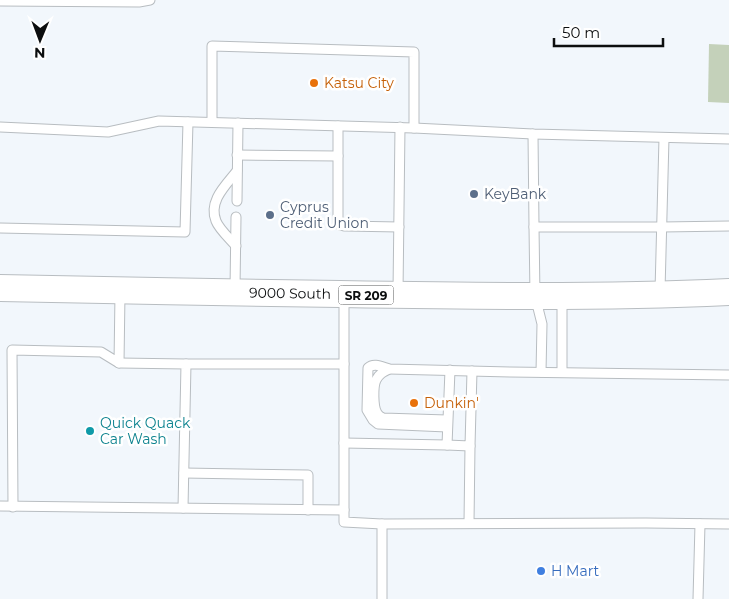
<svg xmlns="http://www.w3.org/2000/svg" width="729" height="599" font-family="Montserrat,sans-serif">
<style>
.green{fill:#c4d1ba}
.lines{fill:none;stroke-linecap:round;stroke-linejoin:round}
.lane-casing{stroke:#b8bdc1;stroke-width:11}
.primary-casing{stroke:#b8bdc1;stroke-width:28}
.lane{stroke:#fff;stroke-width:9}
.primary{stroke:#fff;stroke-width:26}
.food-dot{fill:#e8710a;stroke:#fff;stroke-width:2}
.service-dot{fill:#5c6f8a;stroke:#fff;stroke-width:2}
.culture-dot{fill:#0f9aa8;stroke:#fff;stroke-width:2}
.shop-dot{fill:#3f7fe0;stroke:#fff;stroke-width:2}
.labels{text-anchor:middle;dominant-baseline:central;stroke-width:5;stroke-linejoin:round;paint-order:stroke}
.shield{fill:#fff;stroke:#555657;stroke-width:1}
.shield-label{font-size:12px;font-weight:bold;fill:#0c0e0f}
.food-label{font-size:14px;fill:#c56008;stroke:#fff;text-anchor:start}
.service-label{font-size:14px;fill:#4e5e75;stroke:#fff;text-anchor:start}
.street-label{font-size:14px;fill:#0c0e0f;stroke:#fff}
.culture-label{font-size:14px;fill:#0d838f;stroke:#fff;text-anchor:start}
.shop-label{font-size:14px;fill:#366cbe;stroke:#fff;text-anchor:start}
</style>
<rect width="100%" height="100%" fill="#f2f7fc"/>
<polygon class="green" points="709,44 729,45 729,103 708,102"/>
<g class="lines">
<g class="lane-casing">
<g id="lane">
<polyline points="0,1 139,2 150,0"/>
<polyline points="212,122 212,46 414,52 414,128"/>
<polyline points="338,126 338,222 340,225 345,226 399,227"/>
<polyline points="0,127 108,132 159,121 414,128 533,134 729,139"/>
<polyline points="533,134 534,227"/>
<polyline points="237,155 338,156"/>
<polyline points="237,201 238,123"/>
<polyline points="0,228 185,232 188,122"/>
<path d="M236,246C230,239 219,229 216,221C208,201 226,185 237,171"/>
<polyline points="235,289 236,217"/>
<polyline points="660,291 664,138"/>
<polyline points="398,292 400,127"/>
<polyline points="344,297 344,522 382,524 646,523 729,524"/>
<polyline points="562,298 562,372"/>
<polyline points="119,363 186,364 183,508"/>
<polyline points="186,364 344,364"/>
<path d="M389,369C383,372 379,374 376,380C373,386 373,407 377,413C378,415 381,417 383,418L447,420"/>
<polyline points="541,372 542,324 535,296 534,227 662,227 729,226"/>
<path d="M447,427L378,424L373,420L367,410L368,368C374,362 382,367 389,369L510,372L729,375"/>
<polyline points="344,443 447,445 450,370"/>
<polyline points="447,445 470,446 472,371"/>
<polyline points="184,473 308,475 308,510"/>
<polyline points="0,506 344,510"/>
<polyline points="13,507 12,350 101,352 119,363 120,294"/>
<polyline points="469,523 470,446"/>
<polyline points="382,599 382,524"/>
<polyline points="698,599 700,524"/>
</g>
</g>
<g class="primary-casing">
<g id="primary">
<path id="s1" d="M0,288C113,291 227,292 340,294C469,296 600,298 729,292"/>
</g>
</g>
<use href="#lane" class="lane"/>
<use href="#primary" class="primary"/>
</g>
<g class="food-dot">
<circle cx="314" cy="83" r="5"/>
<circle cx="414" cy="403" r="5"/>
</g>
<g class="service-dot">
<circle cx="474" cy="194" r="5"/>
<circle cx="270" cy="215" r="5"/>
</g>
<circle class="culture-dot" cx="90" cy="431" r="5"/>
<circle class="shop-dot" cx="541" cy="571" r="5"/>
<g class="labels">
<rect class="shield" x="338.5" y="285.5" width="55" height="19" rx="4"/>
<g class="shield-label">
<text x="366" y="295">SR 209</text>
</g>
<g class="food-label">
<text x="324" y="83">Katsu City</text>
<text x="424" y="403">Dunkin'</text>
</g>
<g class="service-label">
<text x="484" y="194">KeyBank</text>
<text x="280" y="207">Cyprus<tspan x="280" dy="16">Credit Union</tspan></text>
</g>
<g class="street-label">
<text stroke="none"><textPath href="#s1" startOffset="290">9000 South</textPath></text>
</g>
<g class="culture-label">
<text x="100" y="423">Quick Quack<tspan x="100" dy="16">Car Wash</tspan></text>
</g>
<g class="shop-label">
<text x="551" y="571">H Mart</text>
</g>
</g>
<g transform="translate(40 40) rotate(181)" stroke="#ffffff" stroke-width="4" paint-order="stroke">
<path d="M0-4L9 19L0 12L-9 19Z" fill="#0c0e0f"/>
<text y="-8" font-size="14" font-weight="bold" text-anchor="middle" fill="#0c0e0f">N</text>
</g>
<path d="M554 38v8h109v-8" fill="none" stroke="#0c0e0f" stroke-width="2.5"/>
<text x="562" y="38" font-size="15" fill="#0c0e0f" stroke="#ffffff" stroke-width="4" paint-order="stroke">50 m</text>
</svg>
